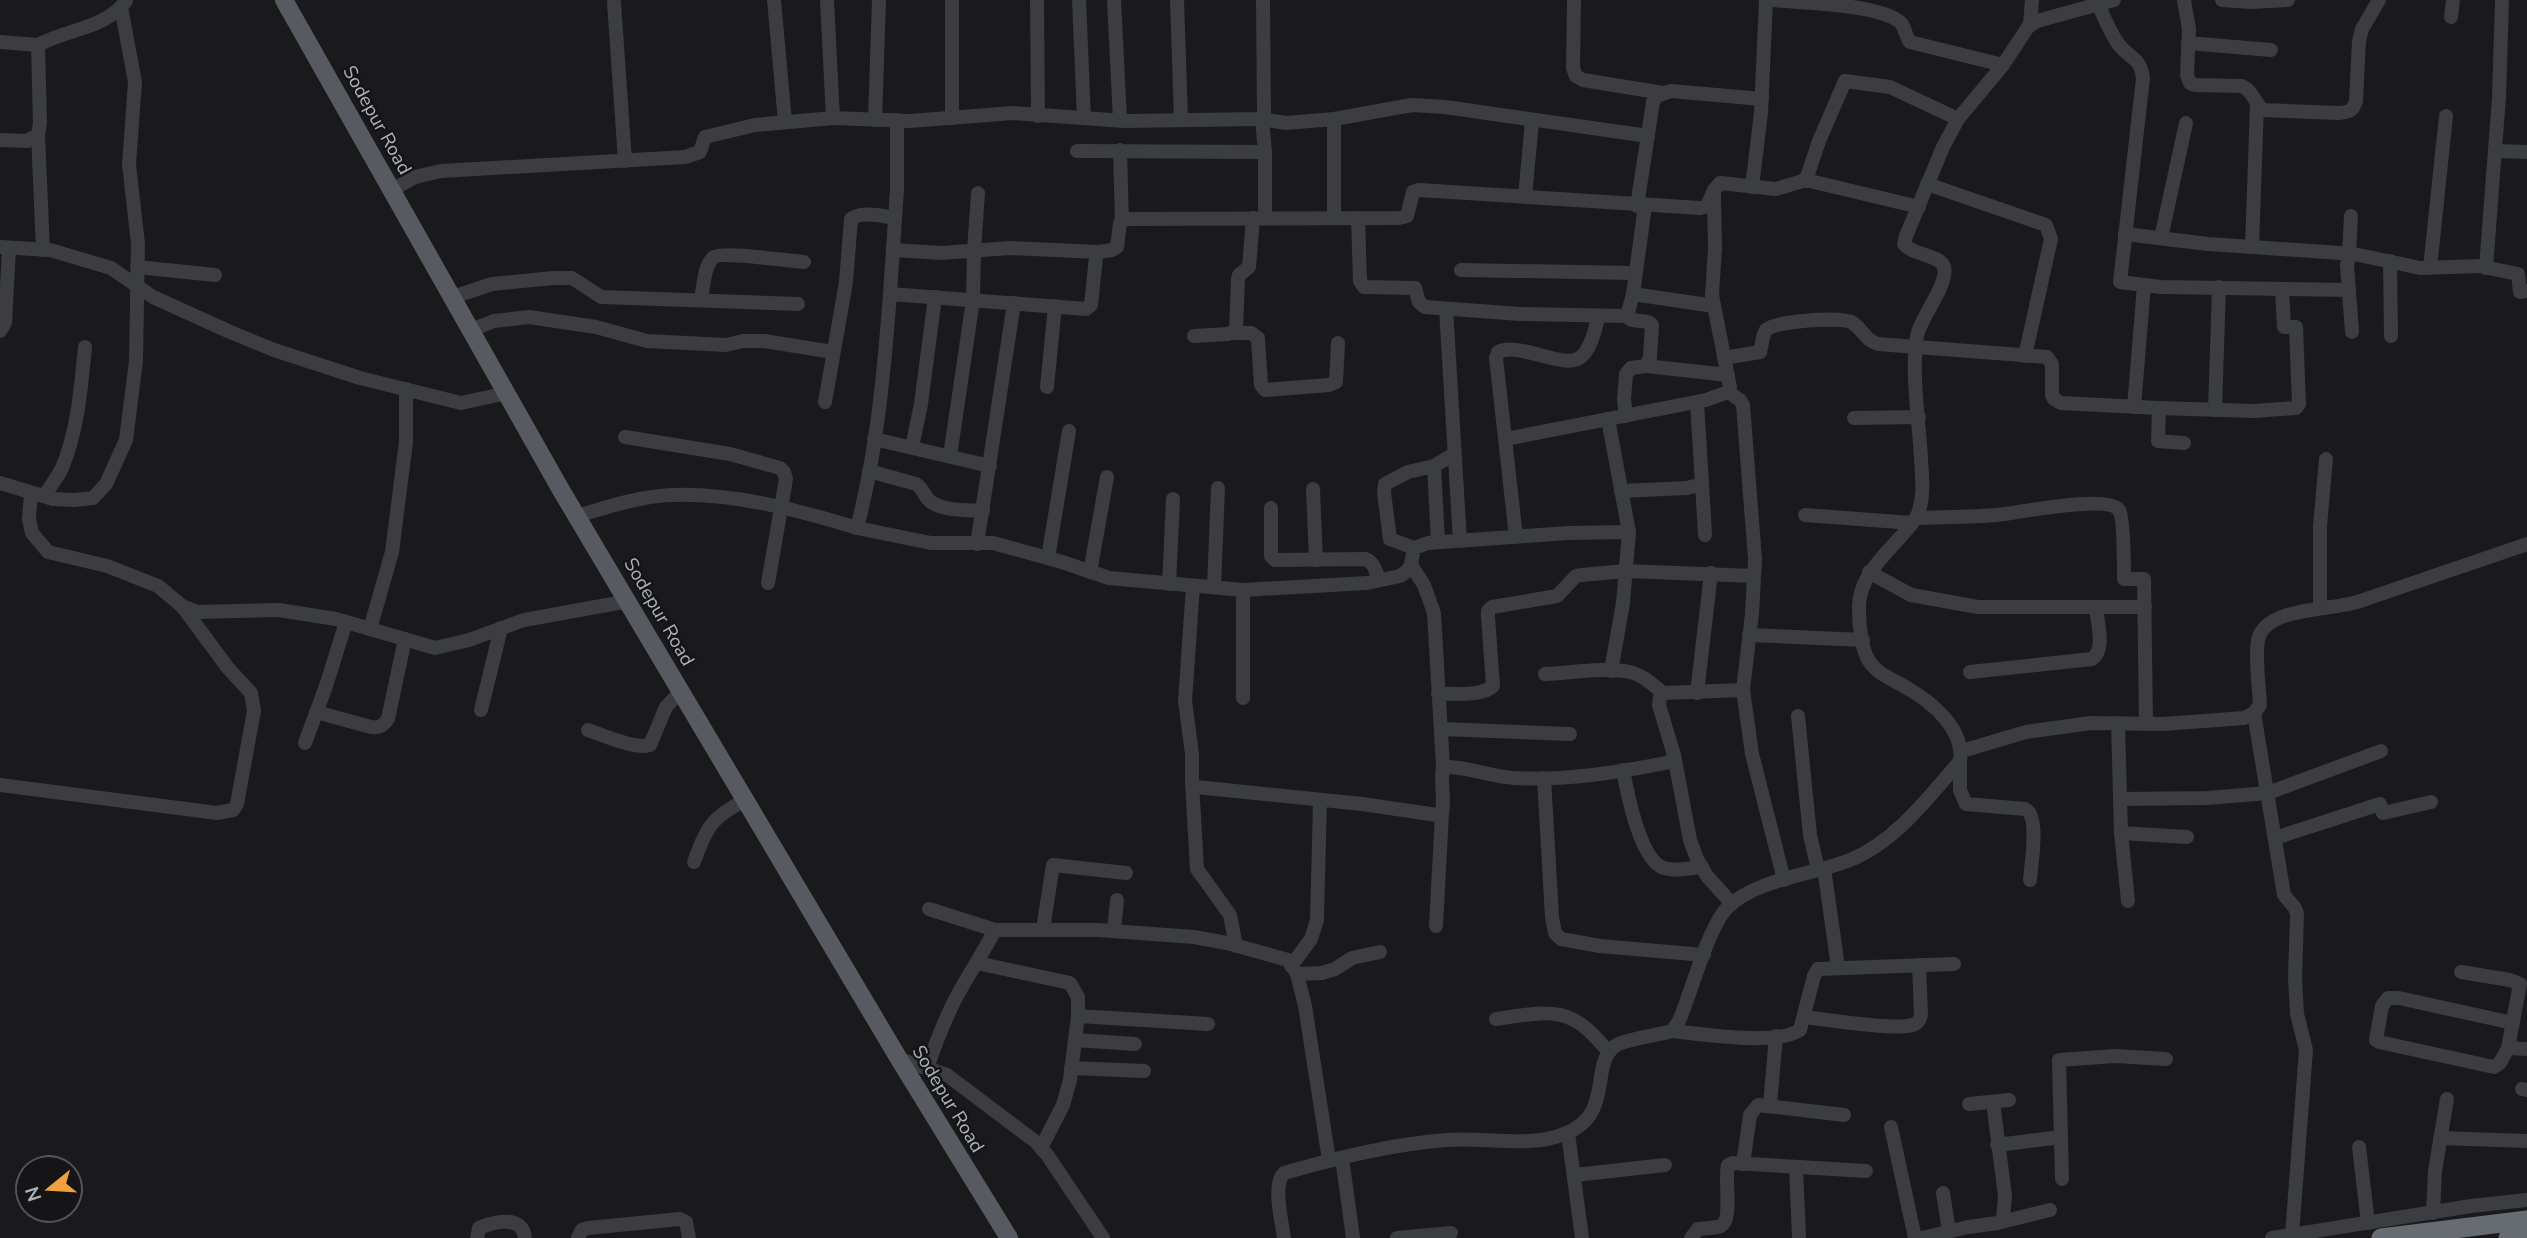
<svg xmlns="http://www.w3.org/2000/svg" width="2527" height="1238" font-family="'Nunito Sans',sans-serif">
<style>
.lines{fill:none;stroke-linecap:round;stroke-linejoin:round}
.minor{stroke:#3b3d41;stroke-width:14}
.major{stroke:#575a60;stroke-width:18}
.highway{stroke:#676b72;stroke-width:19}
.labels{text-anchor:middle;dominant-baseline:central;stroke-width:5;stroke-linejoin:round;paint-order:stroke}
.street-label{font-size:19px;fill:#adb3bc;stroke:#151517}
</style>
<rect width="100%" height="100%" fill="#1a1a1c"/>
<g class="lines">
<g class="minor">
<polyline points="774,0 785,122"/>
<polyline points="827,0 833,118"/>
<polyline points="1037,0 1038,116"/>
<polyline points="1079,0 1084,118"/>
<polyline points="1114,0 1120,120"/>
<polyline points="1177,0 1181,119"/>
<polyline points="1574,0 1573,68 1576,76 1583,80 1663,93"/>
<path d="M1773,0C1802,3 1881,4 1901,23C1906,29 1905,36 1910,42L2003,65"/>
<path d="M2184,0L2189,29L2187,75L2190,83L2195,85L2242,86C2253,91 2254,102 2263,110L2339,113C2349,112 2353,111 2356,101L2359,41L2362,29L2379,0"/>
<polyline points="2222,0 2251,2 2288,0"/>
<polyline points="614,2 625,161"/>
<path d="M2098,4C2104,17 2109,30 2117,42C2128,59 2140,55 2143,78L2120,282L2161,287L2349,290"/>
<polyline points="2451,17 2453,0"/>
<polyline points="2030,25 2032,0"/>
<polyline points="0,42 38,45"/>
<polyline points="2188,43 2271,50"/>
<polyline points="952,118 952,0"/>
<polyline points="1334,119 1334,218"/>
<polyline points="875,120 879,0"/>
<polyline points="38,135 43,250"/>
<path d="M0,140L27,141L38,135L40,123L38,45C67,29 105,29 126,1"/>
<polyline points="1120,150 1122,222"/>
<polyline points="1077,151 1265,152"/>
<polyline points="2495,151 2527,152"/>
<polyline points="1806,180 1819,141 1845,81 1890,87 1958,119"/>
<polyline points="1927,184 2046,225 2051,239 2025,356"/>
<polyline points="1752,187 1761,113 1766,0"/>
<polyline points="392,190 415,177 441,171 685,157 700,152 705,137 755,125 833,118 910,121 1013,113 1125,121 1260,119 1264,115 1263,0"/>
<polyline points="1525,197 1532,121"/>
<polyline points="1637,206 1653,102 1656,96 1671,91 1762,99"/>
<polyline points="1265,218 1265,152 1262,119 1286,123 1334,119 1412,105 1445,107 1648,136"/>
<polyline points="1358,218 1360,281 1364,287 1415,288 1419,302 1425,307 1520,314 1627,316"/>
<polyline points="2125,234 2208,244 2354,254"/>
<polyline points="2161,238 2186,123"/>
<polyline points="0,247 50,250 111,268 153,297 228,331 274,350 360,378 461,403 507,393"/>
<polyline points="2252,247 2257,105"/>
<polyline points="893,250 941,253 1010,248 1099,252"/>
<polyline points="2349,253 2351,216"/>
<polyline points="2390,261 2391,336"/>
<polyline points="137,267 215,275"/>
<polyline points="2430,268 2446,116"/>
<polyline points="2486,268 2499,97 2502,0"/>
<polyline points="1461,270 1634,273"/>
<polyline points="890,294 897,189 897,120"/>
<polyline points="1633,294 1714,306"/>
<polyline points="453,297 492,284 553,278 572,278 601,297 798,304"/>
<path d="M701,300C703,289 704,264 714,257C723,251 789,261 804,262"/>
<polyline points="1446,309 1460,541"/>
<polyline points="471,330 494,321 529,317 596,327 647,341 726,345 743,341 764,341 833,352"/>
<polyline points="0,331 5,323 9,248"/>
<polyline points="2352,332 2347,265 2349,257 2354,254 2420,268 2479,266 2518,274 2520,292 2527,291"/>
<polyline points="1233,333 1251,333 1258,338 1261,385 1265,390 1329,385 1336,382 1338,343"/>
<polyline points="1194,336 1228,334 1236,330 1238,279 1239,275 1249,267 1253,218"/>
<path d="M1724,358L1760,352C1762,345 1762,336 1766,330C1774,321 1842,316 1853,323C1864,331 1864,339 1878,344L2047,357L2052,364V395L2054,399L2061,403L2159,408L2254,411L2296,408L2299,404L2296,327H2284L2282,289"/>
<polyline points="1646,366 1728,375"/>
<polyline points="1047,387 1055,306"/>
<polyline points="1728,392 1740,400 1743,405 1755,559 1752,614 1743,690 1752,754 1784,880"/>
<path d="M825,402L846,282L851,219C862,211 881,216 895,218"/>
<polyline points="2134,407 2144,285"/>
<polyline points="2159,408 2158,441 2184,443"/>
<polyline points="2215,410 2219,287"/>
<path d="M1626,416L1624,399L1626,374L1631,368L1646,366L1650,358L1652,325C1645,317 1633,325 1627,316L1633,294L1645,206"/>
<polyline points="1854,418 1919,417"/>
<polyline points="1608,419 1629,532 1623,603 1611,671"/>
<polyline points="625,437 730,454 780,468 784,472 786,479 768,583"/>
<polyline points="874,439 990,466"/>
<polyline points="1506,439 1706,400 1728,392 1730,387 1712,295 1715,248 1714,195"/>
<polyline points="912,447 921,404 935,297"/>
<polyline points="950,456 973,300 974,251 978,193"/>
<polyline points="1434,466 1438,542"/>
<path d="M869,471L916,484C924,489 924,497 931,502C944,511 967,510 983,511"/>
<polyline points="0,483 53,499 74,500 93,498 106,484 126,440 136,361 138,244 129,164 135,82 121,7"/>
<polyline points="1702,484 1705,535"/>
<polyline points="1313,489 1316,560"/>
<polyline points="1621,491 1687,488 1702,484 1697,402"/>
<polyline points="31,493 29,519 32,533 48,552 107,566 158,586 182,606 197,612 279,610 336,619 435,648 469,640 524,620 629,601"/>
<path d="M44,496C50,487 57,478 62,468C78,430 81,387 85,347"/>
<path d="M1271,508V556L1275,560L1365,559C1374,562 1376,571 1379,580"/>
<polyline points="1805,515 1912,523"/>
<path d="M577,516C607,507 640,496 672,495C735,493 798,510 857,528"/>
<path d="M1917,518C1943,517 1971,517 1997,515C2018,513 2107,494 2119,510C2124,517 2124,567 2124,579H2144L2146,724"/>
<path d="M1629,532L1568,533L1428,543L1414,548L1411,565L1407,571L1400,576L1367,583L1243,590L1109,578L1062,562L993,543H931L857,528C877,451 884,372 890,294L1086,309L1091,305L1096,257L1099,252L1112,250L1117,247L1120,223L1124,219L1399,218L1407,216L1413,192L1419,190L1700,208L1707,206L1714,190L1720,183L1776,189L1806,180L1919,207"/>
<path d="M1516,537L1496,358L1498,352C1521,341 1566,372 1582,356C1592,347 1595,328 1599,316"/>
<polyline points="977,544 1014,303"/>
<polyline points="1414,548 1390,539 1384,493 1385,484 1408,472 1434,466 1454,454"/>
<polyline points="1048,558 1069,431"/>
<polyline points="1411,565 1424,585 1434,613 1443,767"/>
<polyline points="1090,572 1107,477"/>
<polyline points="1869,572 1911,595 1978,607 2145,607"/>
<polyline points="1169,584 1173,499"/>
<path d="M1193,586L1185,701L1192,754V782L1196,787L1362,804L1437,815L1442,813C1445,798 1440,783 1443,767C1468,766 1490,777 1514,778C1566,781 1620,772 1671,762L1674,755"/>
<polyline points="1214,587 1218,488"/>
<polyline points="2320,608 2320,526 2326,459"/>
<polyline points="370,629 392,552 406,442 406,389"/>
<polyline points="1749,635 1863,640"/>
<path d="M1970,672L2092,659C2106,649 2097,622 2096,607"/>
<path d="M1545,674C1570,673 1606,667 1630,672C1643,675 1653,685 1663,693"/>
<polyline points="1697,693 1711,573"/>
<path d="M1438,694C1455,693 1481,697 1493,686L1488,617V611L1492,607L1557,596L1576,576L1581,575L1626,571L1754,576"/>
<polyline points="1243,698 1243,590"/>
<polyline points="481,710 501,628"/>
<path d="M316,712L371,727C379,728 383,726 388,719L405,639"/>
<polyline points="2254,713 2284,895 2295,908 2297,914 2295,978 2297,1014 2306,1050 2292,1235"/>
<polyline points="1798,716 1810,835 1818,870"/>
<polyline points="2118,723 2121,833 2128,901"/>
<polyline points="1441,729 1570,734"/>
<path d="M588,730C603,735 636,750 650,745L666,707L681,691"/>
<polyline points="305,743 326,686 346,622"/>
<path d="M1962,751L2026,732L2091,723L2163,724L2244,718L2254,713L2260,705C2259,685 2255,660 2258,640C2264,610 2320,610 2343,605C2352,604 2361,601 2369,598L2527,544"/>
<path d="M1960,761V790L1966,804L2025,809C2040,816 2031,864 2030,880"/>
<path d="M1623,770C1627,792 1640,861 1664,868C1675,872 1690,868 1702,867"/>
<polyline points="1544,778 1552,917 1555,933 1561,939 1600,946 1704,955"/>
<polyline points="1192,782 1197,869 1230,915 1236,946"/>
<polyline points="0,785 217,813 233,810 237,804 254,711 251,693 228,668 182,606"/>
<polyline points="2120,799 2207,798 2268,793 2381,751"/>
<polyline points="2121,833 2187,837"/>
<polyline points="2275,838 2380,804 2383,813 2431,802"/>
<path d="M694,862C706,828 712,816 746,800"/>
<polyline points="1824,868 1838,967"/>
<polyline points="1732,904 1707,876 1697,859 1690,840 1674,755 1659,705 1660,697 1663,693 1743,690"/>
<polyline points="929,909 995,930"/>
<polyline points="1436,926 1442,813"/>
<polyline points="1043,929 1053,865 1126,873"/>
<polyline points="1114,931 1117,900"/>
<polyline points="977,963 1070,983 1078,997 1078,1016 1070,1080 1063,1105 1041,1148"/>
<polyline points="1291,966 1311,939 1317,920 1320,800"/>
<polyline points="2461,972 2510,980 2520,984 2508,1048"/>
<polyline points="1297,974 1322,973 1335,969 1352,958 1380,952"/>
<polyline points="1078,1016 1208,1024"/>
<path d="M1804,1017C1824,1019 1900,1032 1915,1024C1920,1021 1919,1020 1921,1015L1919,965"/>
<path d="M1496,1019C1519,1016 1551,1008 1572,1019C1587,1026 1598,1040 1609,1052"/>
<polyline points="2513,1023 2399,998 2388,998 2382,1006 2376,1040 2379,1042 2494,1067 2500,1063 2508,1048 2527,1049"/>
<path d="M1672,1031C1702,1034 1776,1046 1800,1030L1814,976L1818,969L1954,964"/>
<polyline points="1075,1040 1135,1044"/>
<polyline points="899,1059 947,1075 1036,1142 1048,1156 1103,1238"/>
<path d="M927,1068C936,1042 946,1016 959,992C971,971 984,951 995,930H1098L1194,937L1227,943L1288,960L1297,974L1305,1006L1329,1160"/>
<polyline points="1071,1068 1144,1071"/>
<polyline points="2522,1089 2527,1090"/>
<polyline points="1969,1104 2009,1100"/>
<polyline points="1770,1105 1776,1036"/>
<polyline points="1891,1127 1915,1238"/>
<polyline points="1568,1133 1582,1238"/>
<polyline points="2440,1138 2527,1141"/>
<polyline points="1997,1145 2061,1137"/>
<polyline points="2359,1147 2368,1223"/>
<polyline points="1342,1158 1353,1238"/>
<polyline points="1743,1164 1750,1115 1758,1105 1844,1115"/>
<polyline points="1796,1167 1799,1238"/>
<polyline points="1575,1175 1665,1165"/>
<polyline points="2062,1179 2059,1060 2115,1056 2166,1059"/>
<polyline points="1943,1193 1949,1231"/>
<polyline points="2433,1213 2435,1171 2447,1099"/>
<polyline points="2001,1222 2050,1210"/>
<path d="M477,1238L479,1228C495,1221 523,1215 525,1238"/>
<polyline points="578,1238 582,1230 588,1228 680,1219 686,1222 689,1238"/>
<path d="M1284,1238C1282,1222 1272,1184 1284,1173C1337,1158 1392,1144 1447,1140C1483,1137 1531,1148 1564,1134C1615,1115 1589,1065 1615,1046C1622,1040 1659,1035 1672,1031L1679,1021C1691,993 1708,928 1727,908C1753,880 1815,874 1850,860C1895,842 1929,797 1960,761C1965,730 1932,702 1907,688C1893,679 1878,675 1869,661C1861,649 1859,623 1859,609C1858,577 1885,555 1904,533C1908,528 1914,522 1917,516C1925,498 1922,478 1921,459C1919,419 1911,375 1917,336C1920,318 1949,284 1944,267C1941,255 1912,255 1904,244L1906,236L1943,147L1958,119L2003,65L2028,27L2037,21L2114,0"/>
<polyline points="1397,1238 1451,1233"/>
<path d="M1691,1238L1698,1229C1705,1228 1715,1228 1721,1226C1733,1220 1724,1178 1728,1165L1733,1163L1866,1171"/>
<polyline points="1922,1238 1968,1227 1998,1223 2003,1219 2005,1196 1993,1102"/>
<polyline points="2272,1238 2471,1206 2527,1200"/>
</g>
<polyline class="major" points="284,0 561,490 899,1059 1009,1238"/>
<g class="highway">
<polyline points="2381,1238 2527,1220"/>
<polyline points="2508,1238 2527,1236"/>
</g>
</g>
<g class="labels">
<g class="street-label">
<text transform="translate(377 120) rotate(61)">Sodepur Road</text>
<text transform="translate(659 612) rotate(60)">Sodepur Road</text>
<text transform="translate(948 1099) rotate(59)">Sodepur Road</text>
</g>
</g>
<g transform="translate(49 1189) rotate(252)"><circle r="33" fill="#151517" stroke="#525459" stroke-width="2"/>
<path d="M0-5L12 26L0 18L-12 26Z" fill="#f0a03f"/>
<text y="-10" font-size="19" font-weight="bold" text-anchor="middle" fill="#adb3bc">N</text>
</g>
</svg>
